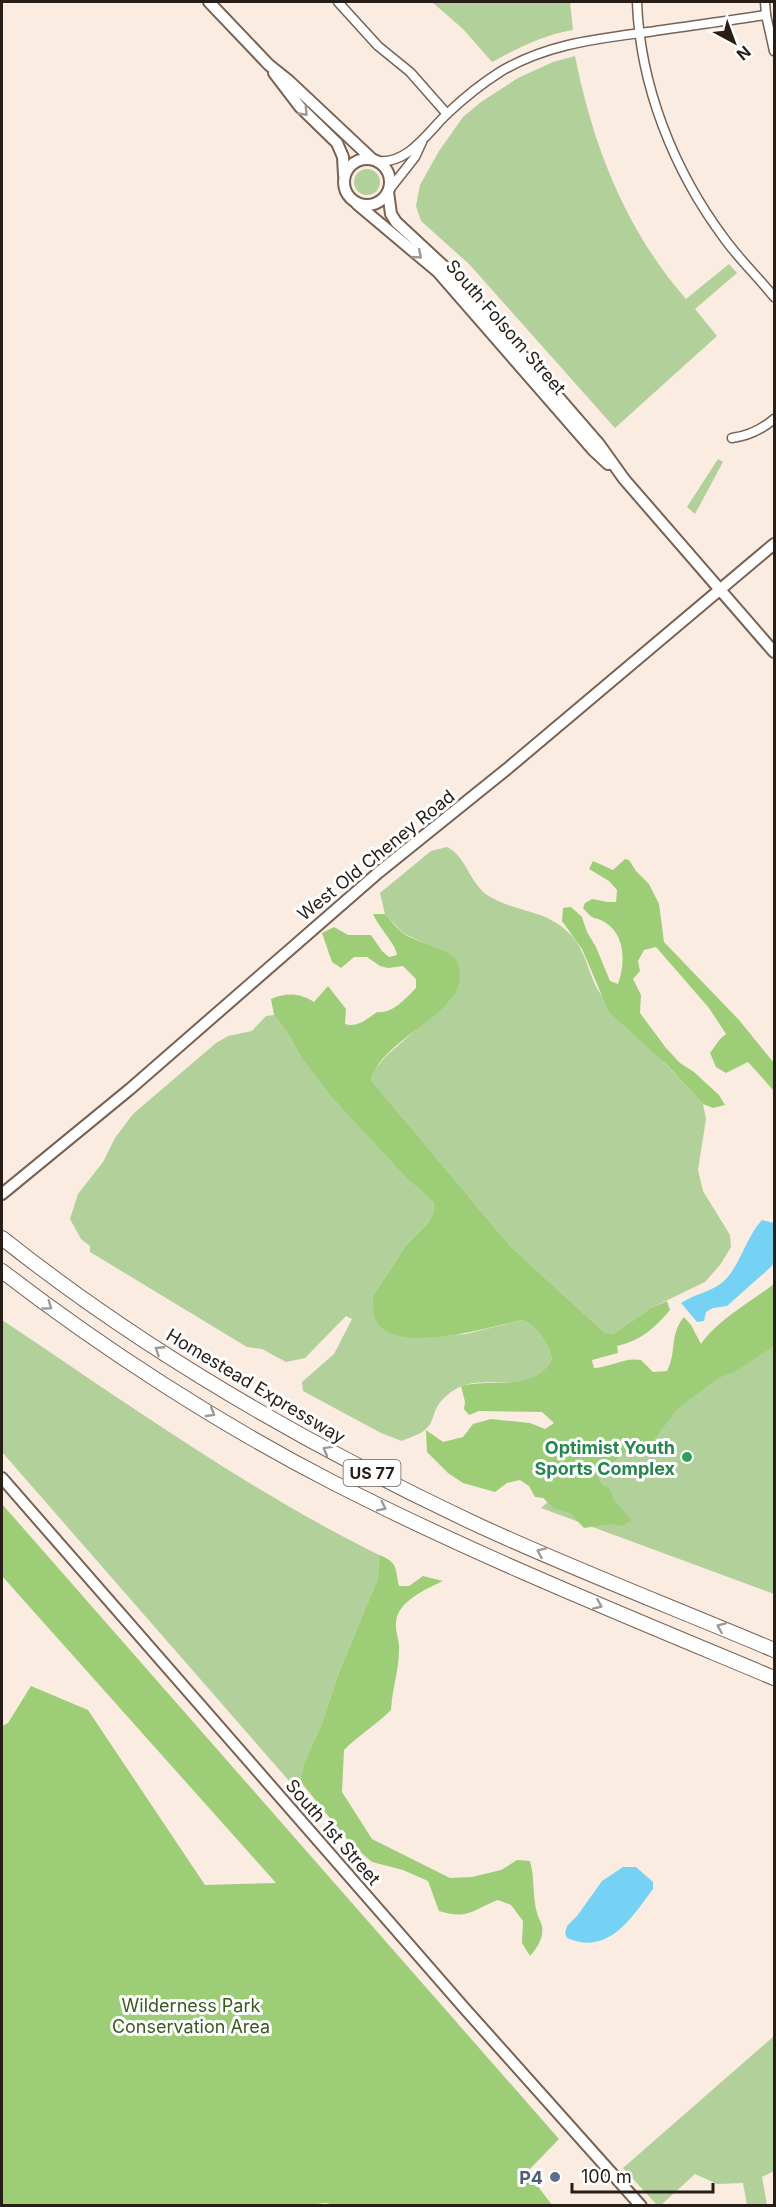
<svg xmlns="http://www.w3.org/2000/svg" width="776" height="2207" font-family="Inter,sans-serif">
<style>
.green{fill:#b1d09a}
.forest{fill:#9dce77}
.water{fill:#76d2f5}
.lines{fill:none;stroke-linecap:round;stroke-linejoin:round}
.minor-casing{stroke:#786254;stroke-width:11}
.tertiary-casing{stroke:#786254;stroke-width:14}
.trunk-casing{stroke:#786254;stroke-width:16}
.minor{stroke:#fff;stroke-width:8}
.tertiary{stroke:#fff;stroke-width:10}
.trunk{stroke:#fff;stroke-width:14}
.oneway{stroke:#9e9a97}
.leisure-dot{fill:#2e9e5b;stroke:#fff;stroke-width:2}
.service-dot{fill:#5c6f8a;stroke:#fff;stroke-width:2}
.labels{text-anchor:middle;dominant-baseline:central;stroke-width:6;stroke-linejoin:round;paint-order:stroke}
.shield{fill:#fff;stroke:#68625d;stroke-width:1.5}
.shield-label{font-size:16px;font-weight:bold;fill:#271e18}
.street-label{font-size:18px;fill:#271e18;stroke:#fff}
.leisure-label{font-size:18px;font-weight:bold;fill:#27864d;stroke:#fff;text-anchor:end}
.park-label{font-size:18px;fill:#3a591e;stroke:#fff}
.service-label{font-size:18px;font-weight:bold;fill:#4e5e75;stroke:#fff;text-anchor:end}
</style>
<rect width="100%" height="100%" fill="#fbece2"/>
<g class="green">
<path d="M432,2H570L573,30C543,35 518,48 492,62L463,29Z"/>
<path d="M575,56C593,146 625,229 686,299L729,264L737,273L695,309L717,336L615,428L469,264L421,221L416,206L420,185L439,151L463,117L481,102L518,78L553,62Z"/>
<circle cx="367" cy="182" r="13"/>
<polygon points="718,459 723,462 695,514 687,507"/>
<path d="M447,847C466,856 469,882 487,895C513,912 546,909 569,933C588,951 588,979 603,997C613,1010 626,1022 637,1034C659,1057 681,1080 703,1104L706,1119L698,1170L703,1191L730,1235L731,1247L720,1265L705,1282L651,1308L613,1334L604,1332L510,1246L371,1080L374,1070L386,1056L451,999L454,957L403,933L385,914L380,893L431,851Z"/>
<path d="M274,1015L287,1032L299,1054L434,1201L433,1213L429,1222L406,1245L373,1296L376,1322L420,1338L466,1334L522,1320C537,1326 549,1344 552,1359C532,1396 492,1375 462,1386C452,1390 442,1398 437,1407C433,1414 433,1422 427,1428C422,1434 410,1437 402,1441L381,1433L303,1391L302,1382L334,1354L352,1319L346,1316L305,1358L286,1362L262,1349L247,1347L90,1252V1246L81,1239L70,1219L78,1194L103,1162L115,1138L133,1114L216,1043L228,1036L252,1031L266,1016Z"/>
<polygon points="774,1305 774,1594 541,1508"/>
<path d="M2,1320C125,1402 246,1489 379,1555L378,1578L339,1672L322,1723L304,1763L300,1781L290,1782L2,1452Z"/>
<polygon points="774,2036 774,2171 762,2177 767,2205 747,2205 743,2183 717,2184 695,2174 661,2205 657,2205 623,2168"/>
</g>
<g class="forest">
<path d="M625,859L629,860L636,871L649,884L659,904L664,942L739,1020L774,1063V1091L748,1062L726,1073L716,1067L710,1053L720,1039L726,1034L709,1008L656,947L644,950L638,961L640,971L633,979L641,995L640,1013L666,1048L680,1063L694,1072L719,1095L725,1105L713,1108L703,1104L667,1065L609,1012L582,949L562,921L563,908L571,907L582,917L587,932L596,947L610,981L618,984C625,965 626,936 606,923C595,915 595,923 583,908L585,903L592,899L608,902H616L617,890L609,881L589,869L593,861L613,870Z"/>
<path d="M373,914H385C391,920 397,929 404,934C415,941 447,950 454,957C459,962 460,972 460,979C456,1016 379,1042 371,1080L510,1246L604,1332L613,1334L651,1308L667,1301L670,1310C655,1328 640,1341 617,1346L618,1353L592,1360L594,1368C611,1367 625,1357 641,1360L653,1372L667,1371C677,1352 669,1335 684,1317L691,1325L701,1344C715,1322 753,1300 774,1284V1346L736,1371L718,1378L678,1408L650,1445L628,1449L598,1477L602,1485L609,1488L614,1500L631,1520L623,1526L612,1524L584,1528L570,1513L555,1509L543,1498L535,1497L529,1486L520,1480L507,1483L495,1492L463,1483L448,1473L427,1452L426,1430L443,1442L463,1437L473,1424L491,1419L530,1423L545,1429L554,1423L542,1412L479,1411L469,1415L464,1409L465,1402L461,1386C491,1378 534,1393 552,1359C549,1344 537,1326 522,1320C490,1327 401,1355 377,1323C373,1317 373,1304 373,1296L406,1245L429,1222L433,1213L434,1202L406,1177L331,1096L299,1054L287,1032L274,1015L271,999C286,992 301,993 314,1002L328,986L346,1009L345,1024C357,1028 367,1019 377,1012C393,1014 406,998 416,988V979L403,966L388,968L380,966L367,957H354L341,968L332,962L322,933L334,927L348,935H371L382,951L389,957L397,955C396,944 379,928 373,914Z"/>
<polygon points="2,1504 559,2139 527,2172 552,2205 339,2206 326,2203 297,2206 2,2205 2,1726 8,1723 31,1686 88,1710 205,1885 276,1883 2,1576"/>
<path d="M379,1555C398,1562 395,1568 399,1586H409L423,1576L443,1581C426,1589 398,1601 396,1622C395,1632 400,1641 399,1650C399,1670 392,1690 391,1710C376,1725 359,1735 344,1750L342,1792L372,1839L450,1878L472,1877L501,1870L517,1860L530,1861C535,1878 532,1896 537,1913C538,1917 541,1922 542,1926C544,1938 537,1948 530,1956L522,1943L523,1921L511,1905L498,1900C472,1910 468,1920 439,1911L428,1881L403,1870L372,1862L352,1845L300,1781L304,1763L322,1723L339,1672L378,1578Z"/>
</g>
<g class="water">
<path d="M762,1220L774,1223V1260L772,1266L727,1306L713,1308L706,1312L704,1321L697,1322L681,1303C694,1294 712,1292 724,1281C740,1266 746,1237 762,1220Z"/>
<path d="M623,1867H636L653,1882V1889C631,1918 609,1956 567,1938L565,1933L567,1926L577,1916L602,1881Z"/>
</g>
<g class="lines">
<g class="minor-casing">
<g id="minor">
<polyline points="338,2 378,46 410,72 447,114"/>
<path d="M637,2C640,86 674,171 724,238C739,259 758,277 774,297"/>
<polyline points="765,2 766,15 774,51"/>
<path d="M377,161C409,165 429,130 449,112C465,97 481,84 500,72C546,44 596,39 648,32C688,26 727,21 766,15"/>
<polyline points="389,190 415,157 422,142"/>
<path d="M732,438C749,436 761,430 774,419"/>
</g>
</g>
<g class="tertiary-casing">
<g id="tertiary">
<polyline points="209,2 269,65 289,81 372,159"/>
<polyline points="274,73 300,107 337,143 343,157 344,175"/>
<circle cx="367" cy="182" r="23"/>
<polyline points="388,192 391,214 396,222 451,273 599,444 624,479 774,652"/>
<polyline points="357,204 438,272 593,450 608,464"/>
<polyline points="2,1194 130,1089 379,872 507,769 774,544"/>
<polyline points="2,1478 466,2010 641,2206"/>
</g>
</g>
<g class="trunk-casing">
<g id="trunk">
<path d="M2,1238C149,1355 313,1448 482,1527C578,1571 677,1609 774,1650"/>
<path d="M2,1271C103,1349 221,1425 334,1483C477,1556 626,1616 774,1678"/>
</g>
</g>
<use href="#minor" class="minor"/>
<use href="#tertiary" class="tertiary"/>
<use href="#trunk" class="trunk"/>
</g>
<defs><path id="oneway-chevron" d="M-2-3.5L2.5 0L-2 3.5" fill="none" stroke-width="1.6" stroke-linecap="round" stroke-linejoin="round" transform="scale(1.5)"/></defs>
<g class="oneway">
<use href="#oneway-chevron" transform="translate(304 112) rotate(46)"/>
<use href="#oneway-chevron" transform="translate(418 255) rotate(41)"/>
<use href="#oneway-chevron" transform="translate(48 1306) rotate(36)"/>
<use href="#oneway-chevron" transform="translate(159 1350) rotate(-147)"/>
<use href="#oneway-chevron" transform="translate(211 1413) rotate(31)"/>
<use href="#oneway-chevron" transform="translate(327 1450) rotate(-151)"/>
<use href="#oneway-chevron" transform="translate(382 1507) rotate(27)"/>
<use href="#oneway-chevron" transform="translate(541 1552) rotate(-156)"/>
<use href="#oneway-chevron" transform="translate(598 1605) rotate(23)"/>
<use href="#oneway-chevron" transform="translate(721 1627) rotate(-157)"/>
</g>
<circle class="leisure-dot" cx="687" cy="1457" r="6"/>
<circle class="service-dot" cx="555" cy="2177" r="6"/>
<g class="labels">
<rect class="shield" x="343.5" y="1460" width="57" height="26" rx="4.5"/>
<g class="shield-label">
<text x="372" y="1473">US 77</text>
</g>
<g class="street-label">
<text transform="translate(506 327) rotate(49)">South Folsom Street</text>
<text transform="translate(376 855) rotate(-39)">West Old Cheney Road</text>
<text transform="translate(256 1386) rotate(31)">Homestead Expressway</text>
<text transform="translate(333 1832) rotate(49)">South 1st Street</text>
</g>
<g class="leisure-label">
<text x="675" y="1447">Optimist Youth<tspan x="675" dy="21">Sports Complex</tspan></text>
</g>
<g class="park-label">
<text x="191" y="2005">Wilderness Park<tspan x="191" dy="21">Conservation Area</tspan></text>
</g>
<g class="service-label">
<text x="543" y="2177">P4</text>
</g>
</g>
<rect width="776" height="2207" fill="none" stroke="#271e18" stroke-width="6"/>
<g transform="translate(734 42) rotate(139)" stroke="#ffffff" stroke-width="4.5" paint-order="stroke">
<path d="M0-4.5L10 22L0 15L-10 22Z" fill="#271e18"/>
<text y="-9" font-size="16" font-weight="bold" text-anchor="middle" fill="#271e18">N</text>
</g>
<path d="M572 2183v9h141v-9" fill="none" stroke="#271e18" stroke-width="3"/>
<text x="581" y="2183" font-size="18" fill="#271e18" stroke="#ffffff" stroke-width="4.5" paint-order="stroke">100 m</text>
</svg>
